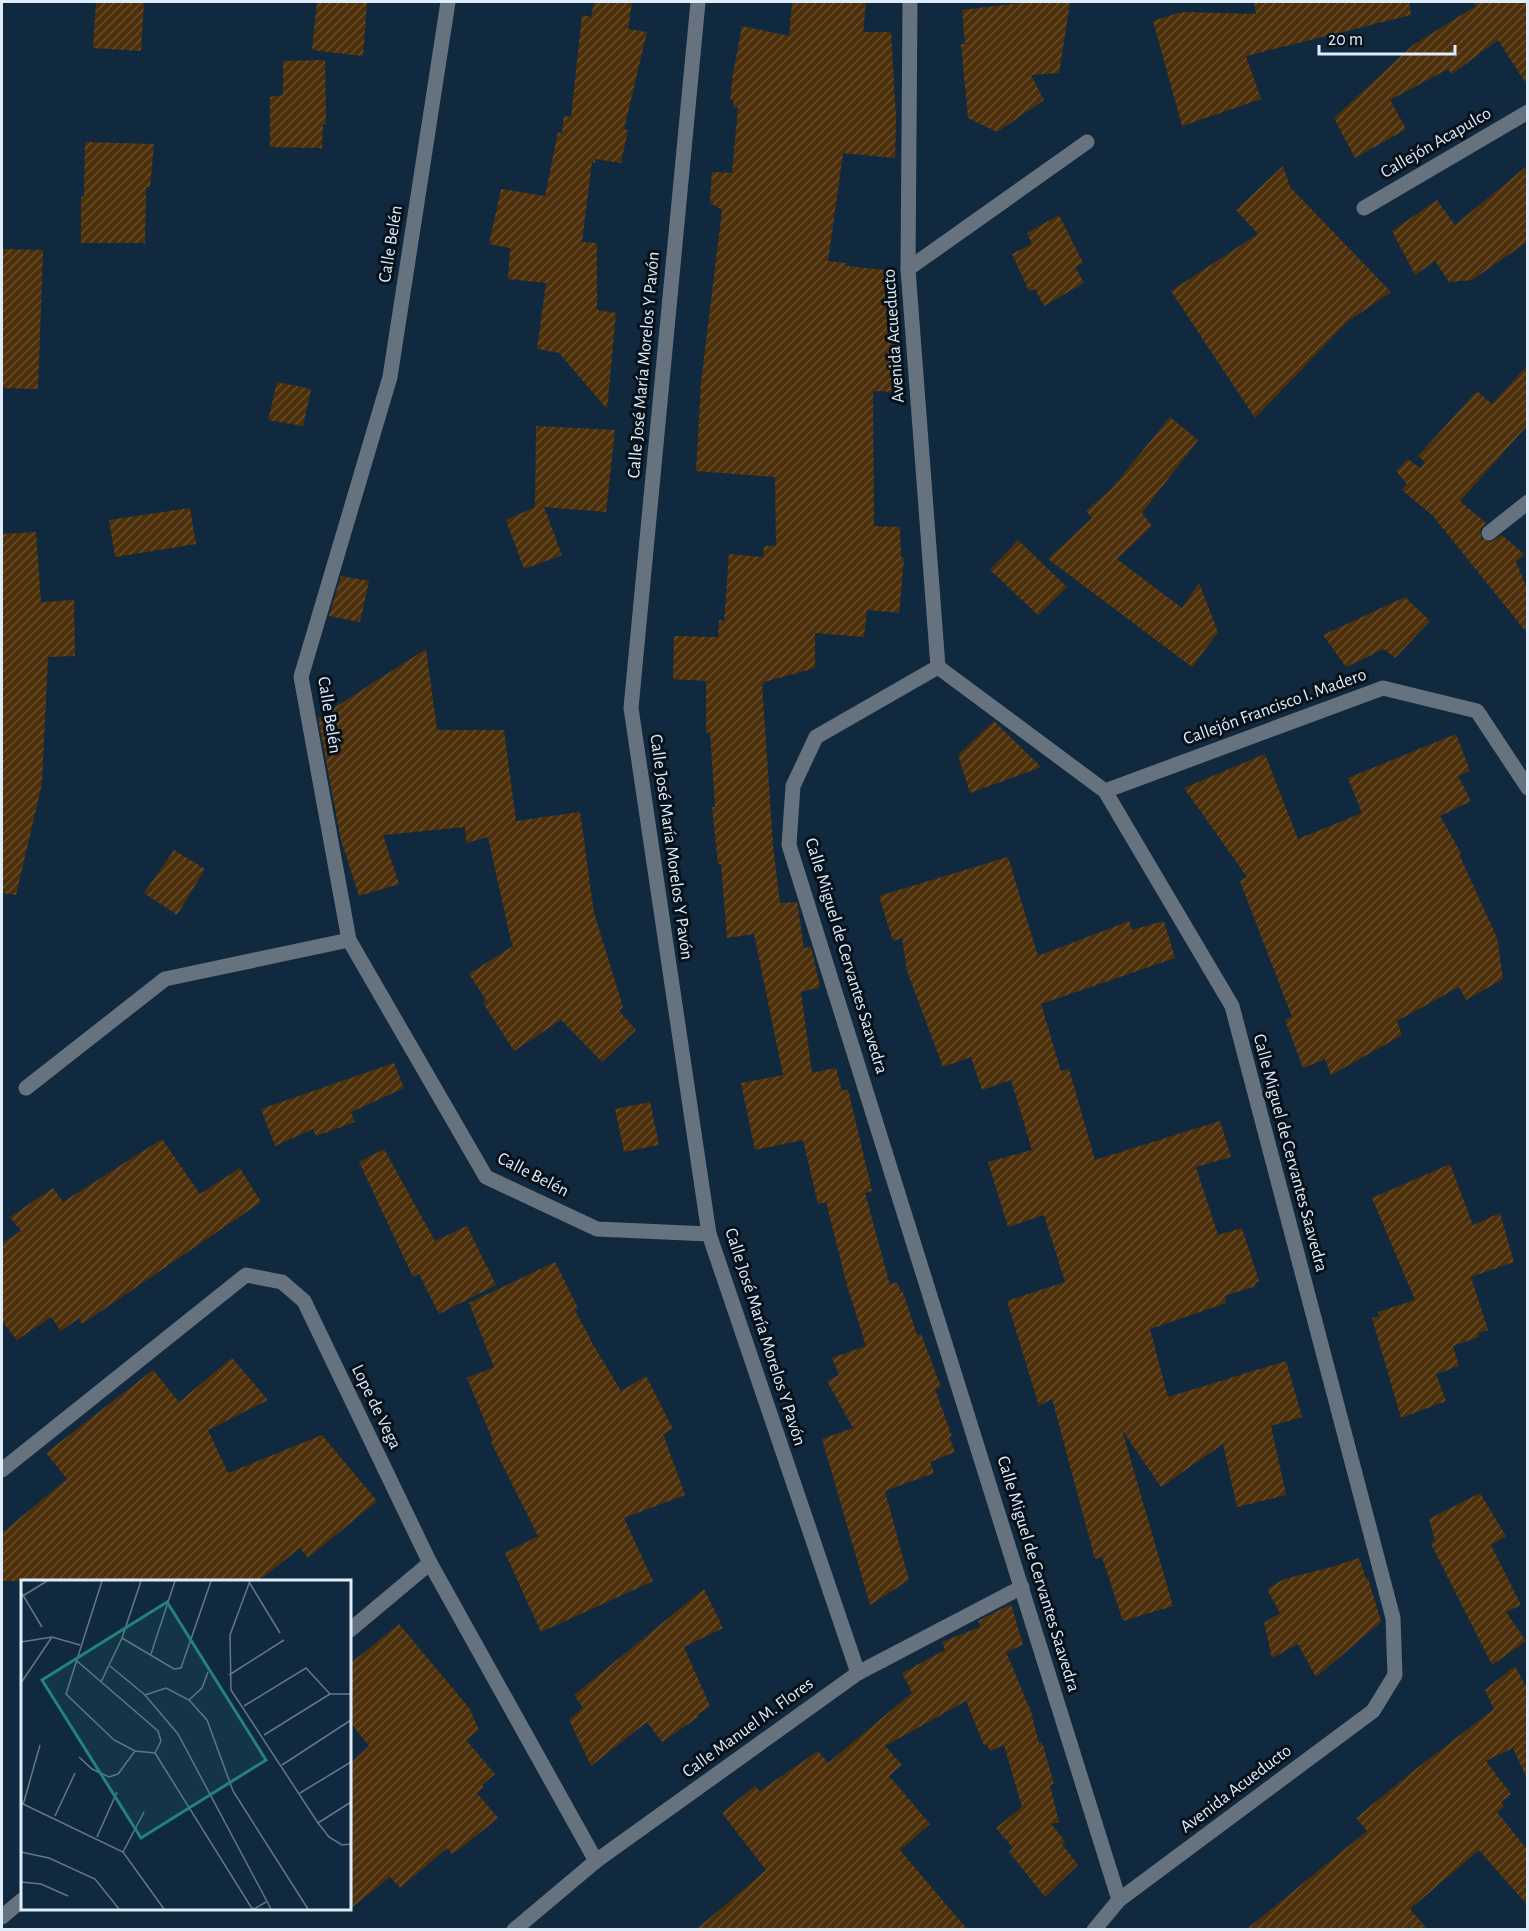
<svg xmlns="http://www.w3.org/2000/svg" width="1529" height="1931" font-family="'Alegreya Sans',sans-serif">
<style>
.building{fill:url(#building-hatch)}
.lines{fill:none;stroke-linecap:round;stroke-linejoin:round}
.minor{stroke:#66727d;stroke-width:15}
.labels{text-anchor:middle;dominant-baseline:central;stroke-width:6;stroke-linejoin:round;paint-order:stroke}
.street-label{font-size:18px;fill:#dfedfb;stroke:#07111a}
.inset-road{fill:none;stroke:#63778a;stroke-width:1.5}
.view{fill:#24827c;fill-opacity:0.15;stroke:#24827c;stroke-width:3}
.inset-edge{fill:none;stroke:#dfedfb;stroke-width:3}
</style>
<defs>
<pattern id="building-hatch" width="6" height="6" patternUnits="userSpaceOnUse" patternTransform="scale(1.5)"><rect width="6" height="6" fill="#4d300a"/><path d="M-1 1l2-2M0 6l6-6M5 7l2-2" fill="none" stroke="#664e2f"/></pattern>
</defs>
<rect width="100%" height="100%" fill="#11293e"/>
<g class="building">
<polygon points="96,2 144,2 141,51 93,48"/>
<polygon points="317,2 367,2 363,56 312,50"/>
<polygon points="594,2 632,2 628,29 647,32 624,129 628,130 621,163 595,159 595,163 592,162 582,242 597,243 597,310 616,313 607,409 559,353 537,349 546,283 508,279 510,248 489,244 501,189 545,196 558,132 562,133 564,116 571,117 582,15 591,17"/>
<polygon points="792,2 866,2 863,32 891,32 896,118 895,158 843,153 828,261 846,263 846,266 895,271 889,308 898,309 899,392 873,391 874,526 900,527 901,557 904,558 899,613 867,610 864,637 815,633 815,668 764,682 764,684 762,684 773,845 780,903 797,902 804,948 811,947 820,987 801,992 812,1073 836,1068 842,1091 848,1089 872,1191 865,1193 890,1285 897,1282 901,1292 903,1292 917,1335 921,1334 941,1387 935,1389 952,1436 949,1437 955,1452 930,1462 934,1473 885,1491 909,1580 870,1605 822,1439 853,1428 827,1381 839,1375 832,1358 866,1346 848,1289 826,1202 818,1204 803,1140 755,1150 741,1083 783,1075 754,934 727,938 721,864 718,864 712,807 715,807 710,732 706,733 706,681 673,679 674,636 718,637 719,619 724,622 729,554 763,557 764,546 776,546 775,477 696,471 701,383 722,210 710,203 712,172 732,173 738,108 733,107 734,101 730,100 733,74 742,26 789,36"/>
<polygon points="1028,2 1070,2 1059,73 1031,75 1044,100 997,132 968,118 961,44 965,44 962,10"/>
<polygon points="1254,2 1409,2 1411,15 1246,56 1261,99 1182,126 1153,21 1182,12 1256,14"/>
<polygon points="1473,2 1527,2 1527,85 1498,40 1452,74 1448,69 1390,100 1406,129 1355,158 1334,118 1413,45 1476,6"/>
<polygon points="325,60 326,124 323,124 322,148 270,147 270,97 283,95 283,61"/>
<polygon points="85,142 154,144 150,187 146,187 145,243 81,243 81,197 84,196"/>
<polygon points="1283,166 1290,187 1391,292 1347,322 1255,418 1171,291 1258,234 1236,210"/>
<polygon points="1527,166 1527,242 1472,280 1449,282 1435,261 1415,275 1392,231 1437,200 1455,225"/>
<polygon points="1059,215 1083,263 1075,267 1084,283 1044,306 1035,289 1029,291 1012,254 1032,244 1027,233"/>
<polygon points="2,249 43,250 38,389 2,388"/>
<polygon points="1527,366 1527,426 1460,501 1486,523 1480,530 1482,539 1491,542 1502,535 1524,554 1516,562 1527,588 1527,633 1433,516 1402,490 1407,484 1396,471 1408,459 1420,468 1425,462 1418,456 1477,391 1492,404"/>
<polygon points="277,382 311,389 303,426 268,420"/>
<polygon points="1170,417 1198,440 1142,513 1152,526 1117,559 1182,608 1199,583 1218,632 1192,667 1048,559 1092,518 1086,511 1112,488"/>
<polygon points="536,426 615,430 606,512 544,507 562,555 524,569 506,520 535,507"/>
<polygon points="190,508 196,544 115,557 109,520"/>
<polygon points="36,532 41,602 74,600 75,656 48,657 42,783 16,895 2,893 2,534"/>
<polygon points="1018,540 1067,587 1038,615 990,570"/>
<polygon points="341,576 369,581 360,622 329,616"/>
<polygon points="1405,597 1430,621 1395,658 1384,649 1346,667 1323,635"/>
<polygon points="426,649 437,730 504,730 516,821 580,812 594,913 623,1007 619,1011 636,1030 602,1062 561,1020 514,1051 483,1003 486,1000 469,974 513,946 511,941 488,837 466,843 465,827 383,835 399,884 359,896 341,840 318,718"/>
<polygon points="994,721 1041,767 970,793 958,755"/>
<polygon points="1456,734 1470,771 1458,776 1471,801 1440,816 1461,853 1459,854 1497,938 1503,979 1466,1000 1459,987 1397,1021 1402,1035 1331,1075 1325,1059 1303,1068 1285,1020 1292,1017 1240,881 1247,877 1184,788 1265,754 1298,839 1362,813 1348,778"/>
<polygon points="174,850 205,869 177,915 144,893"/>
<polygon points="1008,857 1038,956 1129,921 1132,930 1164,921 1175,958 1041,1004 1061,1071 1069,1069 1095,1160 1220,1121 1231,1157 1196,1167 1218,1235 1242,1228 1259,1281 1255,1283 1255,1286 1225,1296 1226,1303 1150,1329 1168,1397 1286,1361 1302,1417 1271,1426 1286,1495 1237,1507 1223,1444 1161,1487 1122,1430 1173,1606 1123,1621 1102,1557 1095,1559 1052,1399 1039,1406 1007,1301 1065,1282 1044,1215 1008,1227 988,1162 1032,1150 1011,1080 982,1090 971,1057 943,1067 907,971 902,938 893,941 879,896"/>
<polygon points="394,1063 404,1088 351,1112 355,1122 316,1136 313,1129 275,1146 261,1109"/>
<polygon points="650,1102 659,1145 624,1152 615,1109"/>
<polygon points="162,1139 200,1194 240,1168 261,1202 82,1324 79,1318 61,1331 51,1317 17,1340 2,1321 2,1243 21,1231 10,1217 53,1188 63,1202"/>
<polygon points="384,1149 435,1241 467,1226 496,1285 439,1314 419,1274 413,1277 359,1162"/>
<polygon points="1450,1164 1473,1225 1500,1213 1514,1262 1471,1277 1488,1330 1478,1333 1479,1337 1453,1346 1459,1366 1436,1374 1446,1401 1401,1418 1372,1318 1379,1316 1378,1312 1415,1300 1372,1198"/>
<polygon points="555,1262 578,1308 575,1310 595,1348 621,1391 646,1376 673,1429 663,1434 685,1495 624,1518 653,1581 541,1632 505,1553 538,1536 491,1442 493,1441 467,1378 494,1367 469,1303"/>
<polygon points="232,1358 268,1400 208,1430 228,1473 322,1435 377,1501 308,1558 300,1548 258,1581 2,1581 2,1533 67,1479 46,1453 153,1370 179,1402"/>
<polygon points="1480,1493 1506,1536 1491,1545 1521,1605 1506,1612 1526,1641 1492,1665 1431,1544 1435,1541 1429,1519"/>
<polygon points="1359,1558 1366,1579 1368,1578 1381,1622 1316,1677 1298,1644 1272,1658 1264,1623 1280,1613 1267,1589 1284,1579 1332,1567"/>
<polygon points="704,1589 723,1628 684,1647 710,1706 697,1715 698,1717 662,1742 647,1722 591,1766 569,1720 583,1708 574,1695"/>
<polygon points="1011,1604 1023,1645 1006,1652 1031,1712 1039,1743 1042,1742 1054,1784 1050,1785 1059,1822 1051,1824 1065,1841 1062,1844 1078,1865 1045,1897 1009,1852 1013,1848 996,1828 1022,1807 1004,1745 990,1751 987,1744 984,1745 966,1701 885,1746 902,1765 889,1776 930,1824 900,1850 967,1929 697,1929 766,1870 722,1813 755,1786 760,1791 818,1751 828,1763 912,1693 902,1673 945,1650 942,1642 980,1627 978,1621"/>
<polygon points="399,1624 470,1709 479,1730 466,1740 495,1774 482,1785 484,1787 477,1793 498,1818 461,1848 452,1854 447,1848 400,1888 390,1877 350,1909 350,1764 369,1746 350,1722 350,1664"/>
<polygon points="1515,1666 1525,1685 1527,1683 1527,1779 1513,1748 1486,1761 1511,1794 1501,1802 1505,1806 1497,1812 1527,1849 1527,1905 1479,1850 1410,1909 1427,1929 1247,1929 1367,1831 1356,1818 1412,1772 1494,1709 1485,1690"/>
</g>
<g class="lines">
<g class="minor">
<polyline points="448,2 390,377 301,677 349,940 486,1177 597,1229 709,1234"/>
<polyline points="698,2 631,708 709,1234 858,1673"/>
<polyline points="910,2 908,269 938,667"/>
<polyline points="1364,208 1528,112"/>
<polyline points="908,269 1087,142"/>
<polyline points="1489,533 1528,502"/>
<polyline points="938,667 1105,791 1232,1006 1393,1618 1395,1675 1373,1711 1119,1900 1094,1930"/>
<polyline points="938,667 816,737 793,786 789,845 1119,1900"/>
<polyline points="1105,791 1383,688 1477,711 1528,788"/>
<polyline points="26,1088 165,979 349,940"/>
<polyline points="2,1470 246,1275 282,1282 304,1301 430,1563 596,1861"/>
<polyline points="350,1630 430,1563"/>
<polyline points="2,1917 22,1900"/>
<polyline points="514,1930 596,1861 858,1673 1022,1587"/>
</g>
</g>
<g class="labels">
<g class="street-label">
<text transform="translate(1436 143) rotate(-30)">Callejón Acapulco</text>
<text transform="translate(391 244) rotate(-81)">Calle Belén</text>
<text transform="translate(894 336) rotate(-94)">Avenida Acueducto</text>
<text transform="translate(644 365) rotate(-85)">Calle José María Morelos Y Pavón</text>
<text transform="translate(1275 707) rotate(-20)">Callejón Francisco I. Madero</text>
<text transform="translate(329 715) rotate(81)">Calle Belén</text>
<text transform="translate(671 847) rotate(82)">Calle José María Morelos Y Pavón</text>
<text transform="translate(846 956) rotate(73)">Calle Miguel de Cervantes Saavedra</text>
<text transform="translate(1290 1153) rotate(75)">Calle Miguel de Cervantes Saavedra</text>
<text transform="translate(533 1175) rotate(27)">Calle Belén</text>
<text transform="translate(765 1337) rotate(72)">Calle José María Morelos Y Pavón</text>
<text transform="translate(376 1407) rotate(64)">Lope de Vega</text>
<text transform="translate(1038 1574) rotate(73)">Calle Miguel de Cervantes Saavedra</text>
<text transform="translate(748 1728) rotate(-36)">Calle Manuel M. Flores</text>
<text transform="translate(1236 1789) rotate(-37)">Avenida Acueducto</text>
</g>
</g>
<g transform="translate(21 1580)">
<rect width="330" height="330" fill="#11293e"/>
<path class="inset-road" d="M81,1L45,114L93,160L114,171L134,173M229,1L209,55L210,110L297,243L308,257L321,265L330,264M228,2L259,53M0,12L21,47M0,17L26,1M101,58L153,89L160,88L190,1M0,62L31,57L59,65M130,74L154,1M56,81L137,151L140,161L134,173M89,86L124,115L157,154L250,329M208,95L263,60M80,102L101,58L120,1M0,103L31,57M124,115L145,108L168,120L186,140L212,211L287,329M168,120L181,108L187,92M223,126L285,88L309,114H330M243,155L309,114M134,173L230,327L233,329L245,322M58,177L71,189L88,197L97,194L114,171M261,185L330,140M279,213L330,182M0,223L102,272L143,329M2,225L19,165M34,236L54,193M297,243L330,222M76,257L96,212M0,272L28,278L74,299L98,329M102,272L123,232M0,302L20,304L47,316"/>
<path class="view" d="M146,22L245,180L120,258L21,100Z"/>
<rect width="330" height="330" class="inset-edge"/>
</g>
<rect width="1529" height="1931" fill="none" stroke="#dfedfb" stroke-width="6"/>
<path d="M1319 45v9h136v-9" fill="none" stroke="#dfedfb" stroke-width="3"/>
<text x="1328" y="45" font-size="18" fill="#dfedfb" stroke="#07111a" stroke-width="4.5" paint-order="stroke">20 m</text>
</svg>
